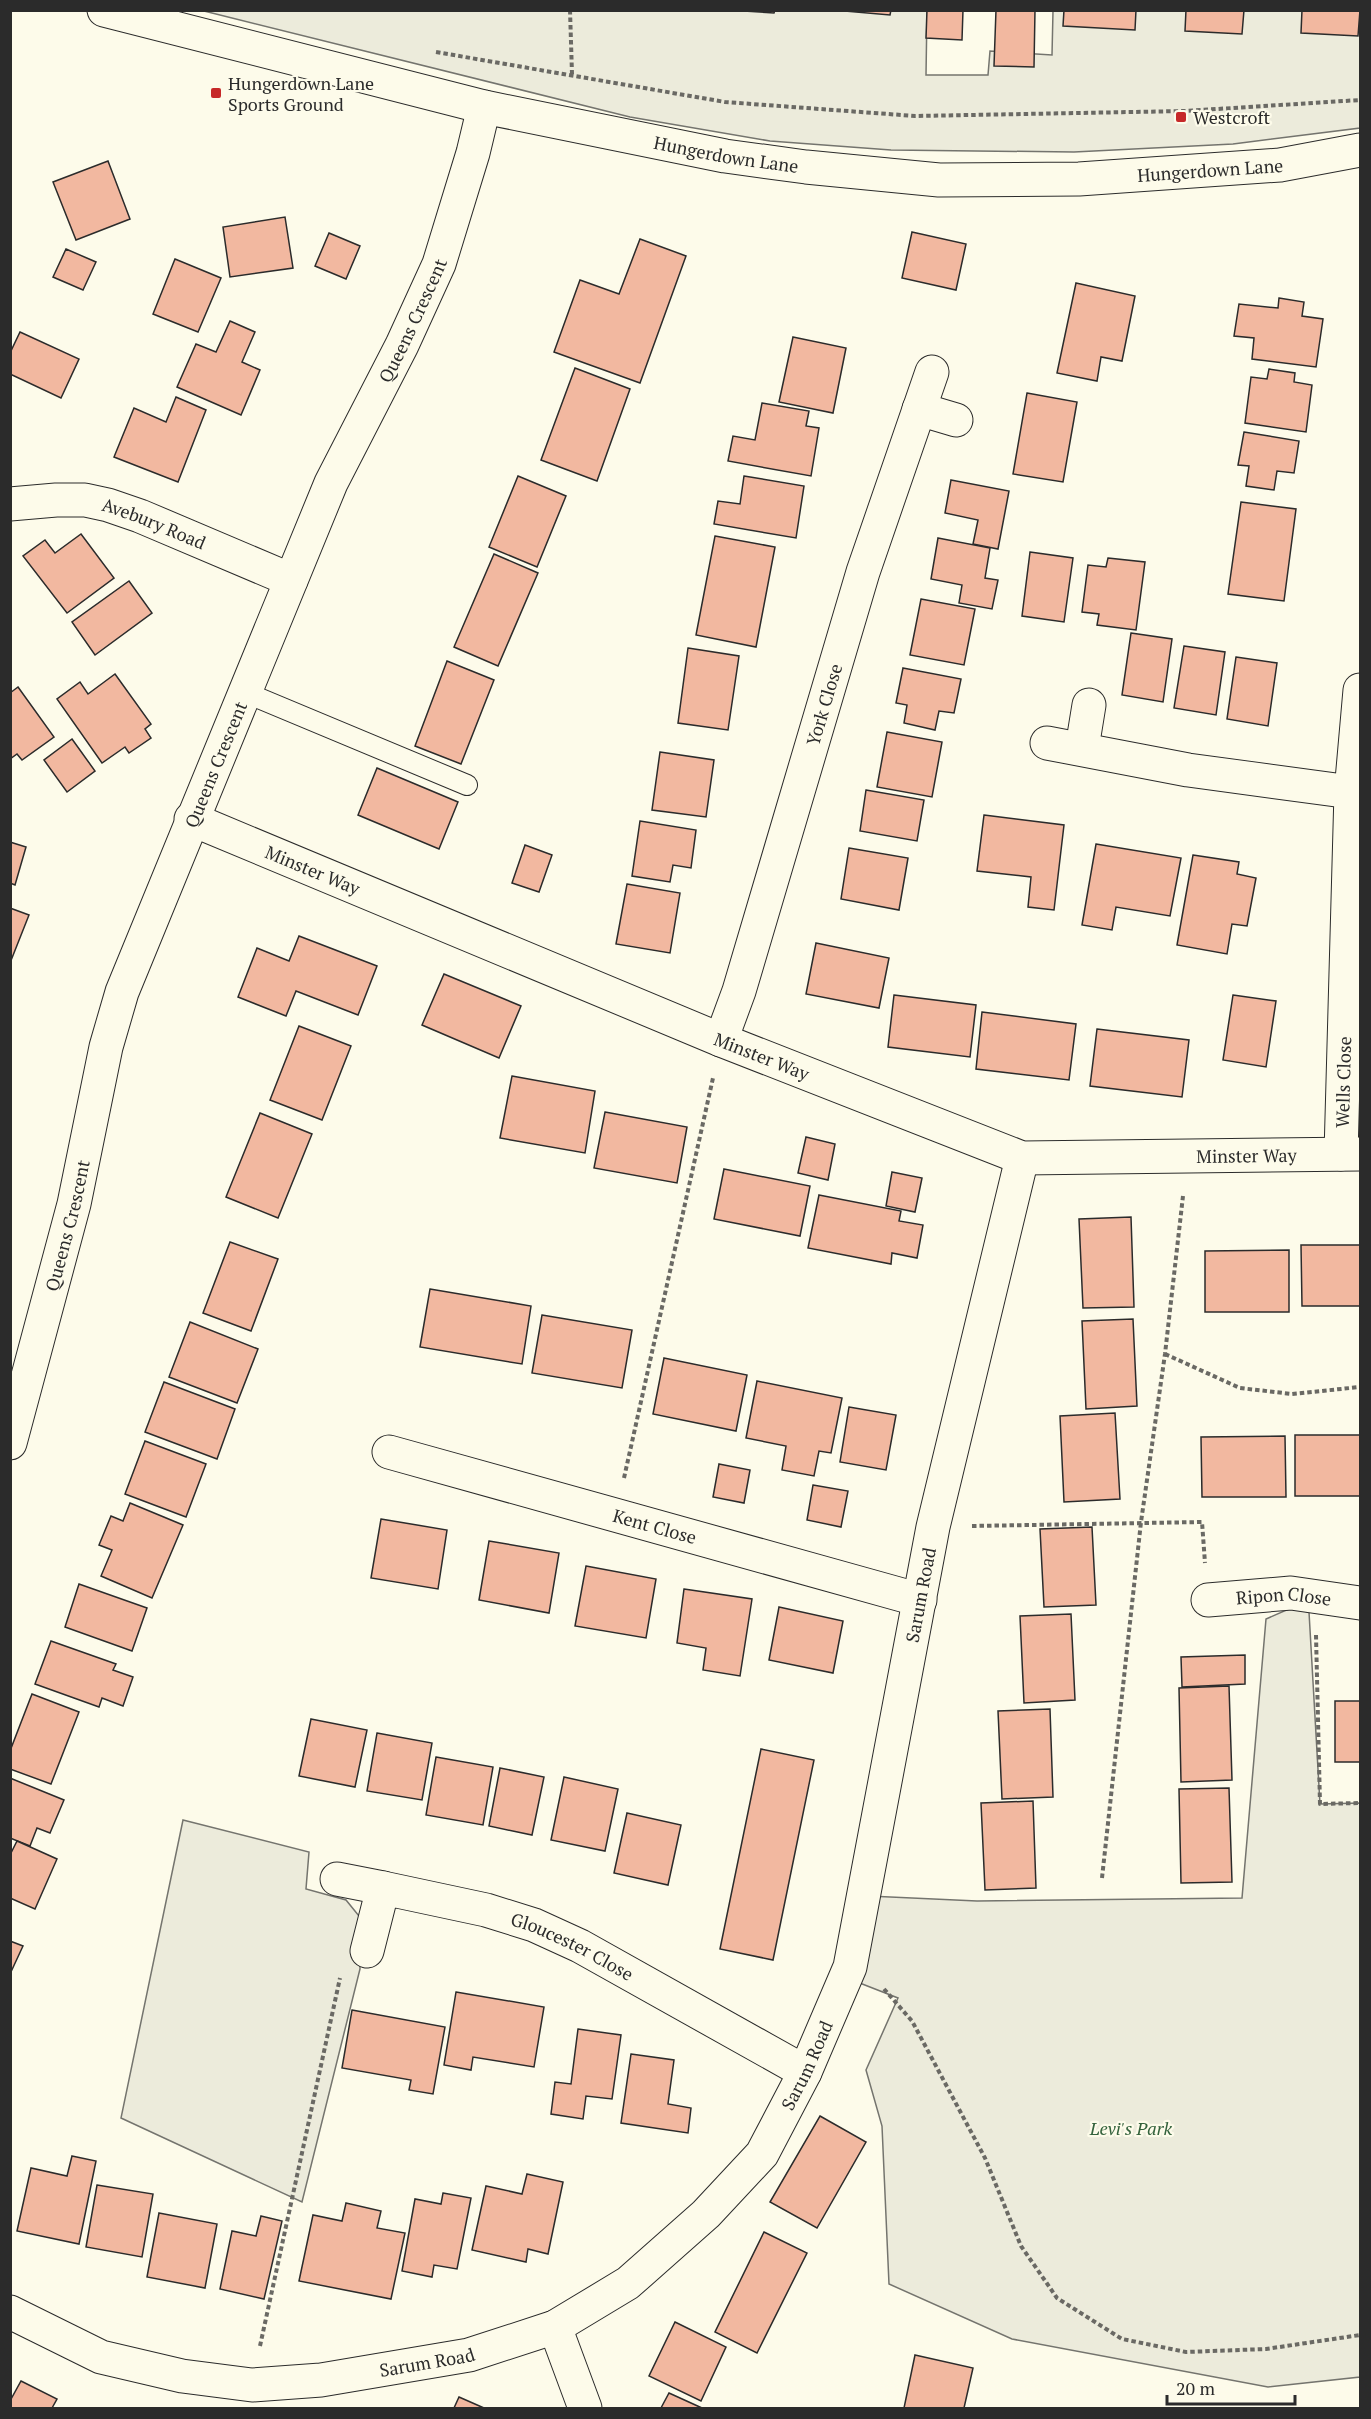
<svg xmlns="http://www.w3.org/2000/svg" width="1371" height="2419" font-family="'PT Serif',serif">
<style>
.green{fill:#ecebdb;stroke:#74746e;stroke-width:1.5}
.building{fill:#f2b8a0;stroke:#2b2b2b;stroke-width:1.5}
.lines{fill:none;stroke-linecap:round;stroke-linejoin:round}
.service-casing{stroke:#2b2b2b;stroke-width:22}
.minor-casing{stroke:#2b2b2b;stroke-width:35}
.secondary-casing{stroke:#2b2b2b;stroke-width:35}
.path{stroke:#6a6964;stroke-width:4;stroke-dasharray:4.5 3;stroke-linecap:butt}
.service{stroke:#fdfbea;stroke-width:20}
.minor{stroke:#fdfbea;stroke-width:33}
.secondary{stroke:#fdfbea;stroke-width:33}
.poi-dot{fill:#c62828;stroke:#fdfbea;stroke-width:2}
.labels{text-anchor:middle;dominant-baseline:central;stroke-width:4.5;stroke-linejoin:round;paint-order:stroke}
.poi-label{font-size:18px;fill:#2b2b2b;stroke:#fdfbea;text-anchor:start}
.street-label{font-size:18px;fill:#2b2b2b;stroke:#fdfbea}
.park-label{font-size:18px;font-style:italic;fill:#34623c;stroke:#fdfbea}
</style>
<rect width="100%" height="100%" fill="#fdfbea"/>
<g class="green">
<polygon points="204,11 927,11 926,75 988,75 990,51 1052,55 1053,11 1360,11 1360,128 1233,144 1074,152 891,150 770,141 630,117"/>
<polygon points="1291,1608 1309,1612 1320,1804 1360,1803 1360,2377 1268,2387 1012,2339 889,2284 882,2126 866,2070 898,1998 852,1980 869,1896 977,1901 1242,1898 1266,1619"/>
<polygon points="183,1820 309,1852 306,1889 346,1900 359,1916 360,1969 302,2202 121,2118"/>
</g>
<g class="building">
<polygon points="727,10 775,10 774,13"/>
<polygon points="833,10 891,10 890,15"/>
<polygon points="927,10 963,10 962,40 926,38"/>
<polygon points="996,10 1035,10 1034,67 994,66"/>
<polygon points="1064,10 1136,10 1135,30 1063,26"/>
<polygon points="1186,10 1244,10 1242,34 1185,31"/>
<polygon points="1302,10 1360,10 1358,36 1301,33"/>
<polygon points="108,161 130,219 76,240 53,182"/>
<polygon points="285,217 293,268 230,277 223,227"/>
<polygon points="912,232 966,244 956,290 902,278"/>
<polygon points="329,233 360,246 346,279 315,266"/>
<polygon points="640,239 686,256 640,383 554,352 580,280 619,294"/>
<polygon points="66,249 96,262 83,290 53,277"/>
<polygon points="175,259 221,278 198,332 153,314"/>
<polygon points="1076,283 1135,296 1122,361 1101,357 1097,381 1057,373"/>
<polygon points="1279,298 1304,302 1302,316 1323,319 1316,367 1252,359 1254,338 1234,336 1239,304 1278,308"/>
<polygon points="230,321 255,332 242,362 260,370 241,415 177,387 196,344 216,352"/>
<polygon points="20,332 79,359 61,398 10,374 10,353"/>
<polygon points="793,337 846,348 833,413 779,402"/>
<polygon points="575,368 630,389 597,481 541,460"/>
<polygon points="1269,369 1295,373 1294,382 1312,385 1306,432 1245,423 1251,377 1267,379"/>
<polygon points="1027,393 1077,402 1063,482 1013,474"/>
<polygon points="176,397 206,410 178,482 114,457 134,408 166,422"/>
<polygon points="762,403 809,411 806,426 819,428 811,476 728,461 733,436 755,440"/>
<polygon points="1244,432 1299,441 1294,473 1277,471 1274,490 1246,486 1249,466 1238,465"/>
<polygon points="518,476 566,496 537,567 489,547"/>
<polygon points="744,476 804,486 796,538 714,524 718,501 740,504"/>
<polygon points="951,480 1009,491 998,549 973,544 978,520 945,513"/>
<polygon points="1241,502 1296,509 1284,601 1228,594"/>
<polygon points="81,534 114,578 67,613 23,556 45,540 55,553"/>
<polygon points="715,536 775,547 756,647 696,635"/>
<polygon points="938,538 990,548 985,578 998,580 992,609 959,603 962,585 931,579"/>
<polygon points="1030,552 1073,558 1064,622 1022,616"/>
<polygon points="494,554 538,573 498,666 454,647"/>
<polygon points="1108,558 1145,562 1136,630 1097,625 1099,614 1082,612 1088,565 1106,567"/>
<polygon points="129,581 152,613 95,655 72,622"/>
<polygon points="921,599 975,609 964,665 910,655"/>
<polygon points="1131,633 1172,639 1163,702 1122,695"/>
<polygon points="1184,646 1225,652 1216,715 1174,708"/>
<polygon points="688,648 739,656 728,730 678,723"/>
<polygon points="1236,657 1277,663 1268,726 1227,719"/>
<polygon points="447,661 494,680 461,764 415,746"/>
<polygon points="903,668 961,679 954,713 939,711 935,730 904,723 907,705 896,703"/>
<polygon points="115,674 151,724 145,729 151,738 129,753 125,747 102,763 57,699 80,682 88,694"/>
<polygon points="18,687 54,737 22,760 17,754 10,759 10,693"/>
<polygon points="887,732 942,742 932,797 877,787"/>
<polygon points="72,739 95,771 67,792 44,760"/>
<polygon points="660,752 714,760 706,817 652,810"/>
<polygon points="377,768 458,802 439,849 358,815"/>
<polygon points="866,790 924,800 917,841 860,831"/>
<polygon points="984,815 1064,825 1054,910 1028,907 1031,877 977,871"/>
<polygon points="640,821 696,830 691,868 673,865 670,882 632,876"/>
<polygon points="10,842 26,847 15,885 10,883"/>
<polygon points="1096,844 1181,858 1170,916 1116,907 1112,930 1082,925"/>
<polygon points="525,845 552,855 539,892 512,883"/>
<polygon points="849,848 908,858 899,910 841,899"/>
<polygon points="1193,855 1239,862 1237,874 1256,878 1247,926 1232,924 1227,954 1177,945"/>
<polygon points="627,884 680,893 670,953 616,944"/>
<polygon points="10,908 29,915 10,963"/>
<polygon points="299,936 377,966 358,1015 296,991 286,1016 238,997 257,948 289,961"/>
<polygon points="816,943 889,958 879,1008 806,994"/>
<polygon points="444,974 521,1006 499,1058 422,1025"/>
<polygon points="894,995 976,1005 970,1057 888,1047"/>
<polygon points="1233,995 1276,1001 1266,1067 1223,1060"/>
<polygon points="982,1012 1076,1024 1069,1080 976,1069"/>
<polygon points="299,1026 351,1046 322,1120 270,1100"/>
<polygon points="1097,1029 1189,1040 1182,1097 1090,1086"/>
<polygon points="512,1076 595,1091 585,1153 500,1138"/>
<polygon points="605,1112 687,1127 677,1183 594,1168"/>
<polygon points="260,1113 312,1134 278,1218 226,1197"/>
<polygon points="806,1137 835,1144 828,1180 798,1173"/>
<polygon points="724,1169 810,1186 800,1236 714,1219"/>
<polygon points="892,1172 922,1178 915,1212 886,1206"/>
<polygon points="819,1195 901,1211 899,1221 923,1225 917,1258 892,1253 891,1264 808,1248"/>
<polygon points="1131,1217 1134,1307 1083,1308 1079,1219"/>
<polygon points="230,1242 278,1259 251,1331 203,1313"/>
<polygon points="1301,1245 1360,1245 1360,1306 1302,1306"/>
<polygon points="1289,1250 1289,1312 1205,1312 1205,1251"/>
<polygon points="430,1289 531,1306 522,1364 420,1347"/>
<polygon points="542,1315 632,1330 622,1388 532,1373"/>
<polygon points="1133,1319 1137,1406 1086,1409 1082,1321"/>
<polygon points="190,1322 258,1349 237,1403 169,1377"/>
<polygon points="664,1358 747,1375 736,1431 653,1414"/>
<polygon points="757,1381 842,1398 831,1453 819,1451 814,1476 782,1470 786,1446 746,1438"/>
<polygon points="164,1382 235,1409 217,1459 145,1432"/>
<polygon points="849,1407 896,1415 886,1470 840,1462"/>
<polygon points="1115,1413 1120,1499 1064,1502 1060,1416"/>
<rect x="1295" y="1435" width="65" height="61"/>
<polygon points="1285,1436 1286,1497 1202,1497 1201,1437"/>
<polygon points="145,1441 206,1464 186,1517 125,1494"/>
<polygon points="719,1464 750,1470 744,1503 713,1497"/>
<polygon points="813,1485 848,1491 841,1527 807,1520"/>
<polygon points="130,1503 183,1525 152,1598 101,1576 112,1550 99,1545 111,1516 123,1521"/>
<polygon points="381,1519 447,1530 438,1589 371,1578"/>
<polygon points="1092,1527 1096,1605 1044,1607 1040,1529"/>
<polygon points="489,1541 559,1553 549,1613 479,1600"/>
<polygon points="586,1566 656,1579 646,1638 575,1626"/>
<polygon points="79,1584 147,1608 132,1651 65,1627"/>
<polygon points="684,1589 752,1599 740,1676 703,1670 706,1648 677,1643"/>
<polygon points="779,1607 843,1621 833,1673 769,1660"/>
<polygon points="1071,1614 1075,1700 1024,1703 1020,1616"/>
<polygon points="51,1641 116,1664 113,1670 133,1677 123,1706 102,1698 99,1707 35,1684"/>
<polygon points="1245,1655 1245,1684 1182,1687 1181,1657"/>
<polygon points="1229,1686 1232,1780 1181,1782 1179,1688"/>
<polygon points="32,1694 79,1712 51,1784 10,1769 10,1751"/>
<rect x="1335" y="1701" width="25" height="61"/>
<polygon points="1050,1709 1053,1797 1002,1799 998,1711"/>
<polygon points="311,1719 367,1730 355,1787 299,1776"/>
<polygon points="377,1733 432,1743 422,1800 367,1791"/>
<polygon points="761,1749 814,1760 773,1960 720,1949"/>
<polygon points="436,1757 493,1767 483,1825 426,1815"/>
<polygon points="500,1768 544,1777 532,1835 489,1826"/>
<polygon points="564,1777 618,1789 605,1851 551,1840"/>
<polygon points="10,1778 64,1800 50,1833 37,1828 30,1846 10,1838"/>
<polygon points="1229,1788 1232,1882 1181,1883 1179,1789"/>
<polygon points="1033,1801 1036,1888 985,1890 981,1803"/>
<polygon points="627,1813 681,1825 668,1885 614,1873"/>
<polygon points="17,1841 57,1859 35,1909 10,1898 10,1855"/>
<polygon points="10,1941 23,1946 10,1974"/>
<polygon points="456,1992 544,2007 534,2067 473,2057 471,2070 444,2065"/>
<polygon points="352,2010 445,2027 433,2094 409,2090 411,2080 342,2068"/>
<polygon points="578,2029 621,2035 612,2099 586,2096 583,2119 551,2114 555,2082 571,2084"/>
<polygon points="631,2054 674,2060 668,2104 691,2108 688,2133 621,2123"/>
<polygon points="820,2116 866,2142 817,2228 770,2202"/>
<polygon points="72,2156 96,2161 79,2244 17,2231 31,2168 67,2176"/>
<polygon points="527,2174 563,2182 548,2254 528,2249 526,2262 472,2250 486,2186 522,2194"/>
<polygon points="97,2185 153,2194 142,2257 86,2247"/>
<polygon points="443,2193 471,2198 457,2269 434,2265 432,2277 402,2271 415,2199 441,2204"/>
<polygon points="346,2203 381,2211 377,2228 405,2233 391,2299 299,2281 313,2215 342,2221"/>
<polygon points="159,2213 217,2224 205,2288 147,2277"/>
<polygon points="261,2216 282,2221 264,2299 220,2289 232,2231 256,2236"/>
<polygon points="764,2232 807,2253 757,2353 715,2332"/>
<polygon points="675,2322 726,2347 701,2401 649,2376"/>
<polygon points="915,2355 973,2368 964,2408 904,2408"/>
<polygon points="21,2381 57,2399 52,2408 10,2408 10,2401"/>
<polygon points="669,2393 702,2408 661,2408"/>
<polygon points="459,2397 484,2408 454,2408"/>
</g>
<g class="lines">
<g class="service-casing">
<polyline id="service" points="244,692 467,785"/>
</g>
<g class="minor-casing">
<g id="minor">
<polyline points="919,409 956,420"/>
<path id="s1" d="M10,504L56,500H85L108,505L140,516L291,580"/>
<polyline points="1047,743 1188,770 1351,792"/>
<polyline points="1082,748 1089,705"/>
<path id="s2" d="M191,819L721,1040L1022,1158L1360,1154"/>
<path id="s3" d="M721,1040L739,991L863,572L932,372"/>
<path id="s4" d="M1341,1154L1351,792L1360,690"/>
<path id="s5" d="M10,1443L74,1204L106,1047L122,992L331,483L402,345L439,264L473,153L484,107"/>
<path id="s6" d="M389,1452L920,1600"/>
<path id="s7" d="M1208,1600L1291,1593L1360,1603"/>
<polyline points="337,1879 383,1888"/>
<path id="s8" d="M367,1951L383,1888L486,1910L534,1925L580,1946L805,2072"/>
<path id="s9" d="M10,2312L101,2357L182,2376L252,2385L321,2380L469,2355L555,2327L628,2283L706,2214L762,2154L805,2072L850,1967L933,1527L1022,1158"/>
<polyline points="555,2327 585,2408"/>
</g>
</g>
<g class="secondary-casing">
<g id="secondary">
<path id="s10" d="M104,10L484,107L725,156L806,167L939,180L1079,179L1280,165L1360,150"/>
</g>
</g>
<g class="path">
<polyline points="570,10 572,74"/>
<polyline points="436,52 725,102 915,116 1185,111 1360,100"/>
<polyline points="1165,1354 1240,1388 1292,1394 1360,1387"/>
<polyline points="624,1478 713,1078"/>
<polyline points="972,1526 1202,1522 1205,1563"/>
<polyline points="1316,1635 1320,1804 1360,1803"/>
<polyline points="1102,1878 1141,1522 1165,1354 1183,1196"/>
<polyline points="884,1989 912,2021 985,2158 1021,2246 1057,2298 1122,2339 1186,2352 1266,2349 1360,2335"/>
<polyline points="260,2346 340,1978"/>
</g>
<use href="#service" class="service"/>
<use href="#minor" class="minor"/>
<use href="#secondary" class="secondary"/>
</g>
<g class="poi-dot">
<rect x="210" y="87" width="12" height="12" rx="3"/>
<rect x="1175" y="111" width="12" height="12" rx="3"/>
</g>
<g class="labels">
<g class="poi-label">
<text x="228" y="83">Hungerdown Lane<tspan x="228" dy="21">Sports Ground</tspan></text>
<text x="1193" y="117">Westcroft</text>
</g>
<g class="street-label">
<text stroke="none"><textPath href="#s10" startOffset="639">Hungerdown Lane</textPath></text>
<text stroke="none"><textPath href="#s10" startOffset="1125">Hungerdown Lane</textPath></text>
<text stroke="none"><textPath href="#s5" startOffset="1197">Queens Crescent</textPath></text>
<text stroke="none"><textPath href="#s1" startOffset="148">Avebury Road</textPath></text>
<text stroke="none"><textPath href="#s3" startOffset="351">York Close</textPath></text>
<text stroke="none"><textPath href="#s5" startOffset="711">Queens Crescent</textPath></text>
<text stroke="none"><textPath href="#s2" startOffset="132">Minster Way</textPath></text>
<text stroke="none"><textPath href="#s2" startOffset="618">Minster Way</textPath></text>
<text stroke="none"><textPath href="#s4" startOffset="72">Wells Close</textPath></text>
<text stroke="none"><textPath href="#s2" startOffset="1122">Minster Way</textPath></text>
<text stroke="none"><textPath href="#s5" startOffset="225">Queens Crescent</textPath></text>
<text stroke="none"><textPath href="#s6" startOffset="276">Kent Close</textPath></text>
<text stroke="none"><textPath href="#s9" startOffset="1422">Sarum Road</textPath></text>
<text stroke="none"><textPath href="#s7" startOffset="76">Ripon Close</textPath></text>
<text stroke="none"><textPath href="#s8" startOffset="264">Gloucester Close</textPath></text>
<text stroke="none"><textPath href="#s9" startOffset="936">Sarum Road</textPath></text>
<text stroke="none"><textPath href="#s9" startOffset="432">Sarum Road</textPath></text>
</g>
<g class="park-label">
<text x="1131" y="2128">Levi's Park</text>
</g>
</g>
<rect width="1371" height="2419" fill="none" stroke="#2b2b2b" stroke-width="24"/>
<path d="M1167 2395v9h128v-9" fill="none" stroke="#2b2b2b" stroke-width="3"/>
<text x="1176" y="2395" font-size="18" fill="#2b2b2b" stroke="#fdfbea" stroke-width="4.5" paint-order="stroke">20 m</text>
</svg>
